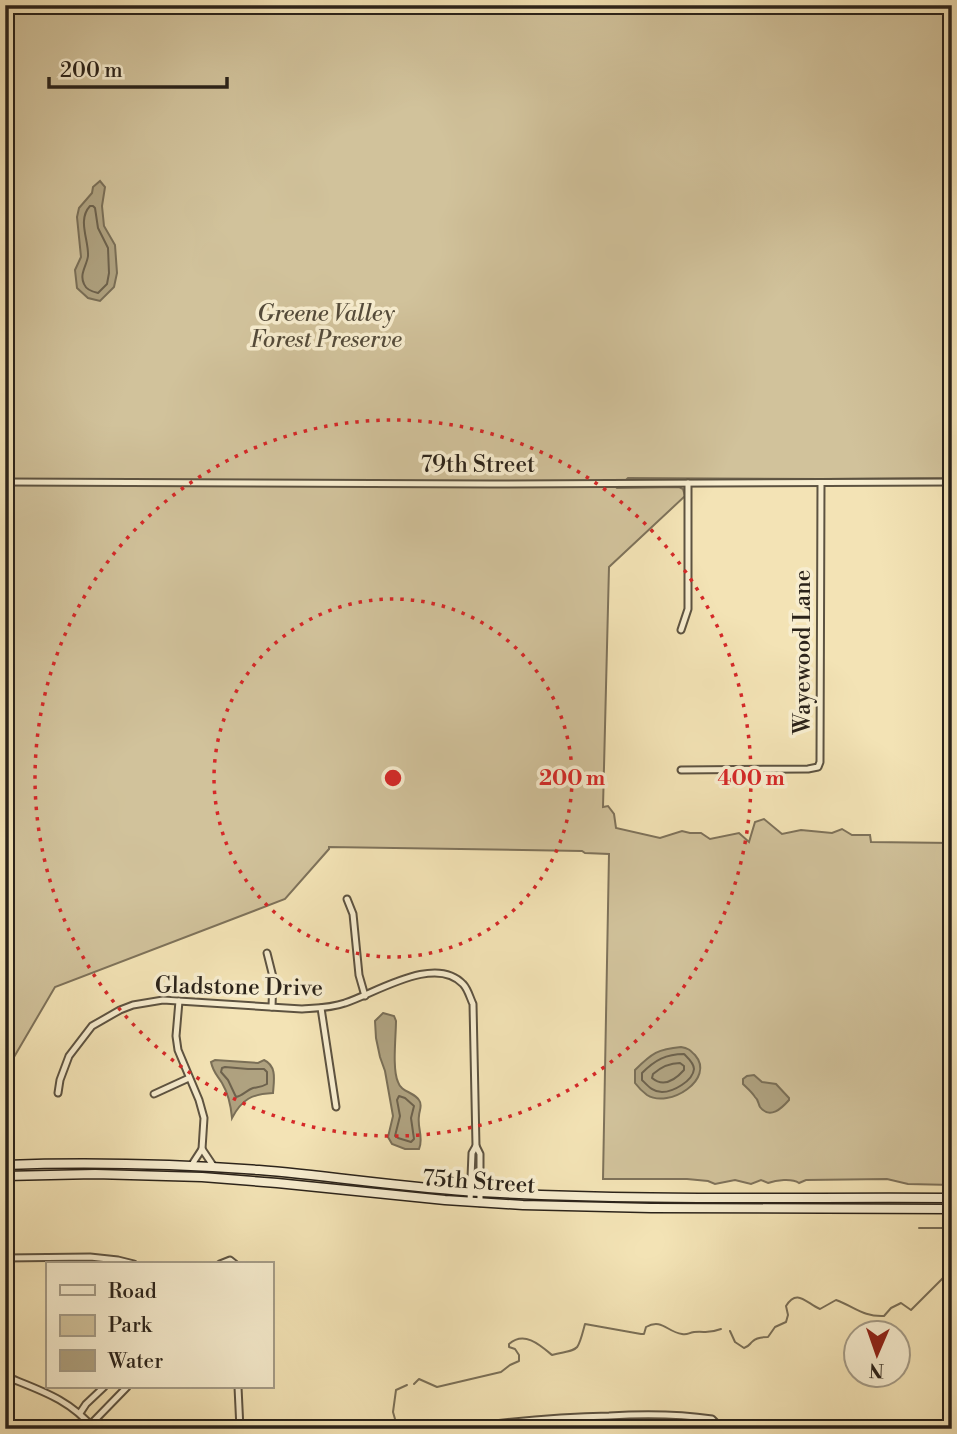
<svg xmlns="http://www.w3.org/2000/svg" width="957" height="1434" font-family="'Libre Bodoni',serif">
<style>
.green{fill:#d1c29b;stroke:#7e725a;stroke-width:2}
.water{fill:#afa280;stroke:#7a6f57;stroke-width:2}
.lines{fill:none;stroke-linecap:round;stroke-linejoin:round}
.shore{stroke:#6d624d;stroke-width:2}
.stream{stroke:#7a6f57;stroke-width:2}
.street-casing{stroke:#5d5341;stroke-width:9}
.secondary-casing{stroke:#2b231a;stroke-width:11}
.street{stroke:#f7edcf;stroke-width:5}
.secondary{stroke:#f7edcf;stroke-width:8}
.ring{fill:none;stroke:#d62828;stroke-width:3.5;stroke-dasharray:3.5 7}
.labels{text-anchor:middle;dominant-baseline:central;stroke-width:7;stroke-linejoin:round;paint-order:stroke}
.park-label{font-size:23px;font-style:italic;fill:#544b3a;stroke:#f7edcf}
.street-label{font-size:23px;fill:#2b231a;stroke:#f7edcf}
.centre{fill:#d62828;stroke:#f7edcf;stroke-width:3.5}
.ring-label{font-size:21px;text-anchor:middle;font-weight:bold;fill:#d62828;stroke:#f7edcf;stroke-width:7;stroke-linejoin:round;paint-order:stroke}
</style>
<rect width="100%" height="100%" fill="#f3e3b5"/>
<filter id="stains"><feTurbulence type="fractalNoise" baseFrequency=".00286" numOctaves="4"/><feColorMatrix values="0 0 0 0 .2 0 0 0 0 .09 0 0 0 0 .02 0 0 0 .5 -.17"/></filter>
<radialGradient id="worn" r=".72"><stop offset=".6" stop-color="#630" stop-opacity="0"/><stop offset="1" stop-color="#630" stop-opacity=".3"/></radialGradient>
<g class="green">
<path d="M5,5H952V478L820,479L628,478L618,488L679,487L683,489L685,496L609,567L603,807L608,806L614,814L616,828L660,838L682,831L690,833H701L710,839L739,833L749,842L755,822L764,819L782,834L801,830L832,833L842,829L852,835H870L871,842L952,843V1185L908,1184L887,1179L806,1180L799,1183C792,1178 776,1180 768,1183L761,1180L751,1184L735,1180L715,1184L708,1181L687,1179H603L609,854L585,853L582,851L329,847V849L285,899L55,987L7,1069L9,1151H5Z"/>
<path d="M122,1167L264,1174L396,1188C336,1187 275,1178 215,1174C145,1170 75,1170 5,1172V1169L15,1168Z"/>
<polygon points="486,1196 952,1202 952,1205 572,1203 494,1200 484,1197"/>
</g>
<g class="water">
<polygon points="100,181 105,187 102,206 104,226 115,245 117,273 114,287 100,301 88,298 77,288 75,270 81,257 77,217 79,208 92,193 93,187"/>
<path d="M383,1013L394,1016L396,1021C396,1036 392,1069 398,1082C401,1092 414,1092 419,1100C423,1105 419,1111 419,1116C417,1127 424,1139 419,1149H405L392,1144L388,1137L393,1116L385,1071L380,1057L376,1038L375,1021Z"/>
<path d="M681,1047C688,1048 690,1050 695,1055C716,1079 669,1109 647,1095C643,1092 638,1087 635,1083V1070C652,1053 658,1049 681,1047Z"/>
<path d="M215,1060L258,1063L264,1060C277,1066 274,1080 273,1093C252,1094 242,1099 232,1118C231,1107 228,1093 222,1083C217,1075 213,1072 211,1062Z"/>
<path d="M754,1075L762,1082L776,1084L789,1098V1100C782,1108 770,1120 760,1107C758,1103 758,1099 755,1097C752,1092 747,1088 743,1084V1079L747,1076Z"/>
</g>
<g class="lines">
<g class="shore">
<path d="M90,206H93L95,208L98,228L108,248L109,273L107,284L98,293C93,292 86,289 84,284C79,274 87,265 88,256C89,240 77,220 90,206Z"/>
<path d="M684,1054C688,1058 694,1063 694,1069C693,1081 673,1092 662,1092C653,1092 648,1086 642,1080V1073C655,1060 666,1054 684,1054Z"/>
<path d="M680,1063L684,1066V1070C676,1079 664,1088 652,1078L653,1074C661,1067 669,1063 680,1063Z"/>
<path d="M225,1067L248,1069H264L267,1072V1084C262,1087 258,1087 253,1088C247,1090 242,1096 236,1097L228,1080L221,1072L222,1068Z"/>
<polygon points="399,1096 405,1098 414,1106 411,1118 414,1139 411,1142 398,1138 395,1136 400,1116 397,1100"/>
</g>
<g class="stream">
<polyline points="919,1228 946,1228"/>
<path d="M730,1331L735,1342L744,1348C750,1346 749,1344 753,1341C757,1337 763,1337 768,1337L775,1327L786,1322L788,1315L786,1306C797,1288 806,1303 820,1309L836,1300C855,1307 863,1317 884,1316L891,1308L901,1303L911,1310L943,1278L948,1262L952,1258"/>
<path d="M414,1384L419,1379L437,1387L501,1372L510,1365L519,1361V1355L515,1349L509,1347V1344C524,1331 539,1344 552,1355C580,1348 577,1354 585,1324L641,1334H644L646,1327C662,1318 667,1332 682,1334C688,1335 688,1333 694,1332C706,1331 708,1334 721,1329"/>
<polyline points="396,1429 395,1419 393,1412 396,1390 407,1385"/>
</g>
<g class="street-casing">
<g id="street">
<polyline points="5,482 490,484 952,482"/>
<polyline points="681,630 688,609 688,483"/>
<polyline points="681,770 808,769 818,767 820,762 821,483"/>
<polyline points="347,899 353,914 359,975 365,996"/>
<polyline points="267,953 273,977 272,1007"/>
<polyline points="179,1001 176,1036 178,1050 199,1100 204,1118 202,1149 191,1166"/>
<polyline points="321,1008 336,1107"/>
<path d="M58,1093L60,1080L69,1056L92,1026L120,1010L133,1005L163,1000L302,1009C317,1008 331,1008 345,1003C376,993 435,954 463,984C468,989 470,998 473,1004L476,1146L472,1153L470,1202"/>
<polyline points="154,1094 189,1078"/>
<polyline points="476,1146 480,1154 480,1203"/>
<polyline points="202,1149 214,1167"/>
<polyline points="5,1258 90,1257 118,1260 134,1264"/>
<polyline points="220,1264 230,1260 235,1264"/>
<path d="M5,1376C39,1390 70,1399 94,1429"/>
<polyline points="238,1387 240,1429"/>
<polyline points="80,1413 86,1404 104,1387"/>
<polyline points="91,1424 127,1387"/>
<path d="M453,1429C505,1422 557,1417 609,1416C643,1414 678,1414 712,1419L716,1423L719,1429"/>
</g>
</g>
<g class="secondary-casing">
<g id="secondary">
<path d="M5,1165C90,1162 175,1164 259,1170C333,1176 407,1188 481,1192C637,1201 795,1197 952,1198"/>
<polyline points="5,1176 95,1174 202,1177 277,1183 445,1200 523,1205 651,1208 952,1209"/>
</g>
</g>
<use href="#street" class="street"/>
<use href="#secondary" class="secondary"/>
</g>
<g class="ring">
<circle cx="393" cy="778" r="179"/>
<circle cx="393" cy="778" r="358"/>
</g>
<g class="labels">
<g class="park-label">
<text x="326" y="314">Greene Valley<tspan x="326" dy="26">Forest Preserve</tspan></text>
</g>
<g class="street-label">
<text x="478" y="465">79th Street</text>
<text transform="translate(803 652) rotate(-90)">Wayewood Lane</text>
<text transform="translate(239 987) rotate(1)">Gladstone Drive</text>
<text transform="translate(479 1182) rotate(4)">75th Street</text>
</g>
</g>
<circle cx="393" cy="778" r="10" class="centre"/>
<g class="ring-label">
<text x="572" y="785">200 m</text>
<text x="751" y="785">400 m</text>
</g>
<rect width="957" height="1434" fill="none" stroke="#f3e3b5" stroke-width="28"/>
<rect x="7" y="7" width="943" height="1420" fill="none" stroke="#2b231a" stroke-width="3.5"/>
<rect x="14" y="14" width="929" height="1406" fill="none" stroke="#2b231a" stroke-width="2"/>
<rect x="46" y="1262" width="228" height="126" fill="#f7edcf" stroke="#a59c87" stroke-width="2"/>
<rect x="60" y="1285" width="35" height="10" fill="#f7edcf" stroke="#a59c87" stroke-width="2"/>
<text x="108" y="1298" font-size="21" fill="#2b231a">Road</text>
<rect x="60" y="1315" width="35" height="21" fill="#d1c29b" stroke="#a59c87" stroke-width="2"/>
<text x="108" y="1332" font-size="21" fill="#2b231a">Park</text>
<rect x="60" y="1350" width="35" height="21" fill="#afa280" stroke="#a59c87" stroke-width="2"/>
<text x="108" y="1368" font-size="21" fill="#2b231a">Water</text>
<g transform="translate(877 1354) rotate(182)"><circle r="33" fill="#f7edcf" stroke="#a59c87" stroke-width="2"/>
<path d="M0-5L12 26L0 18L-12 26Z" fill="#8f2418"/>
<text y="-10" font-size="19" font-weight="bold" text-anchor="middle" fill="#2b231a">N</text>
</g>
<path d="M49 77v10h178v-10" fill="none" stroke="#2b231a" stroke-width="3.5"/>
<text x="60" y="77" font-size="21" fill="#2b231a" stroke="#f7edcf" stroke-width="5" paint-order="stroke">200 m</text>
<rect width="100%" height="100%" filter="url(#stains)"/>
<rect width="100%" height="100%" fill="url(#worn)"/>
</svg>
